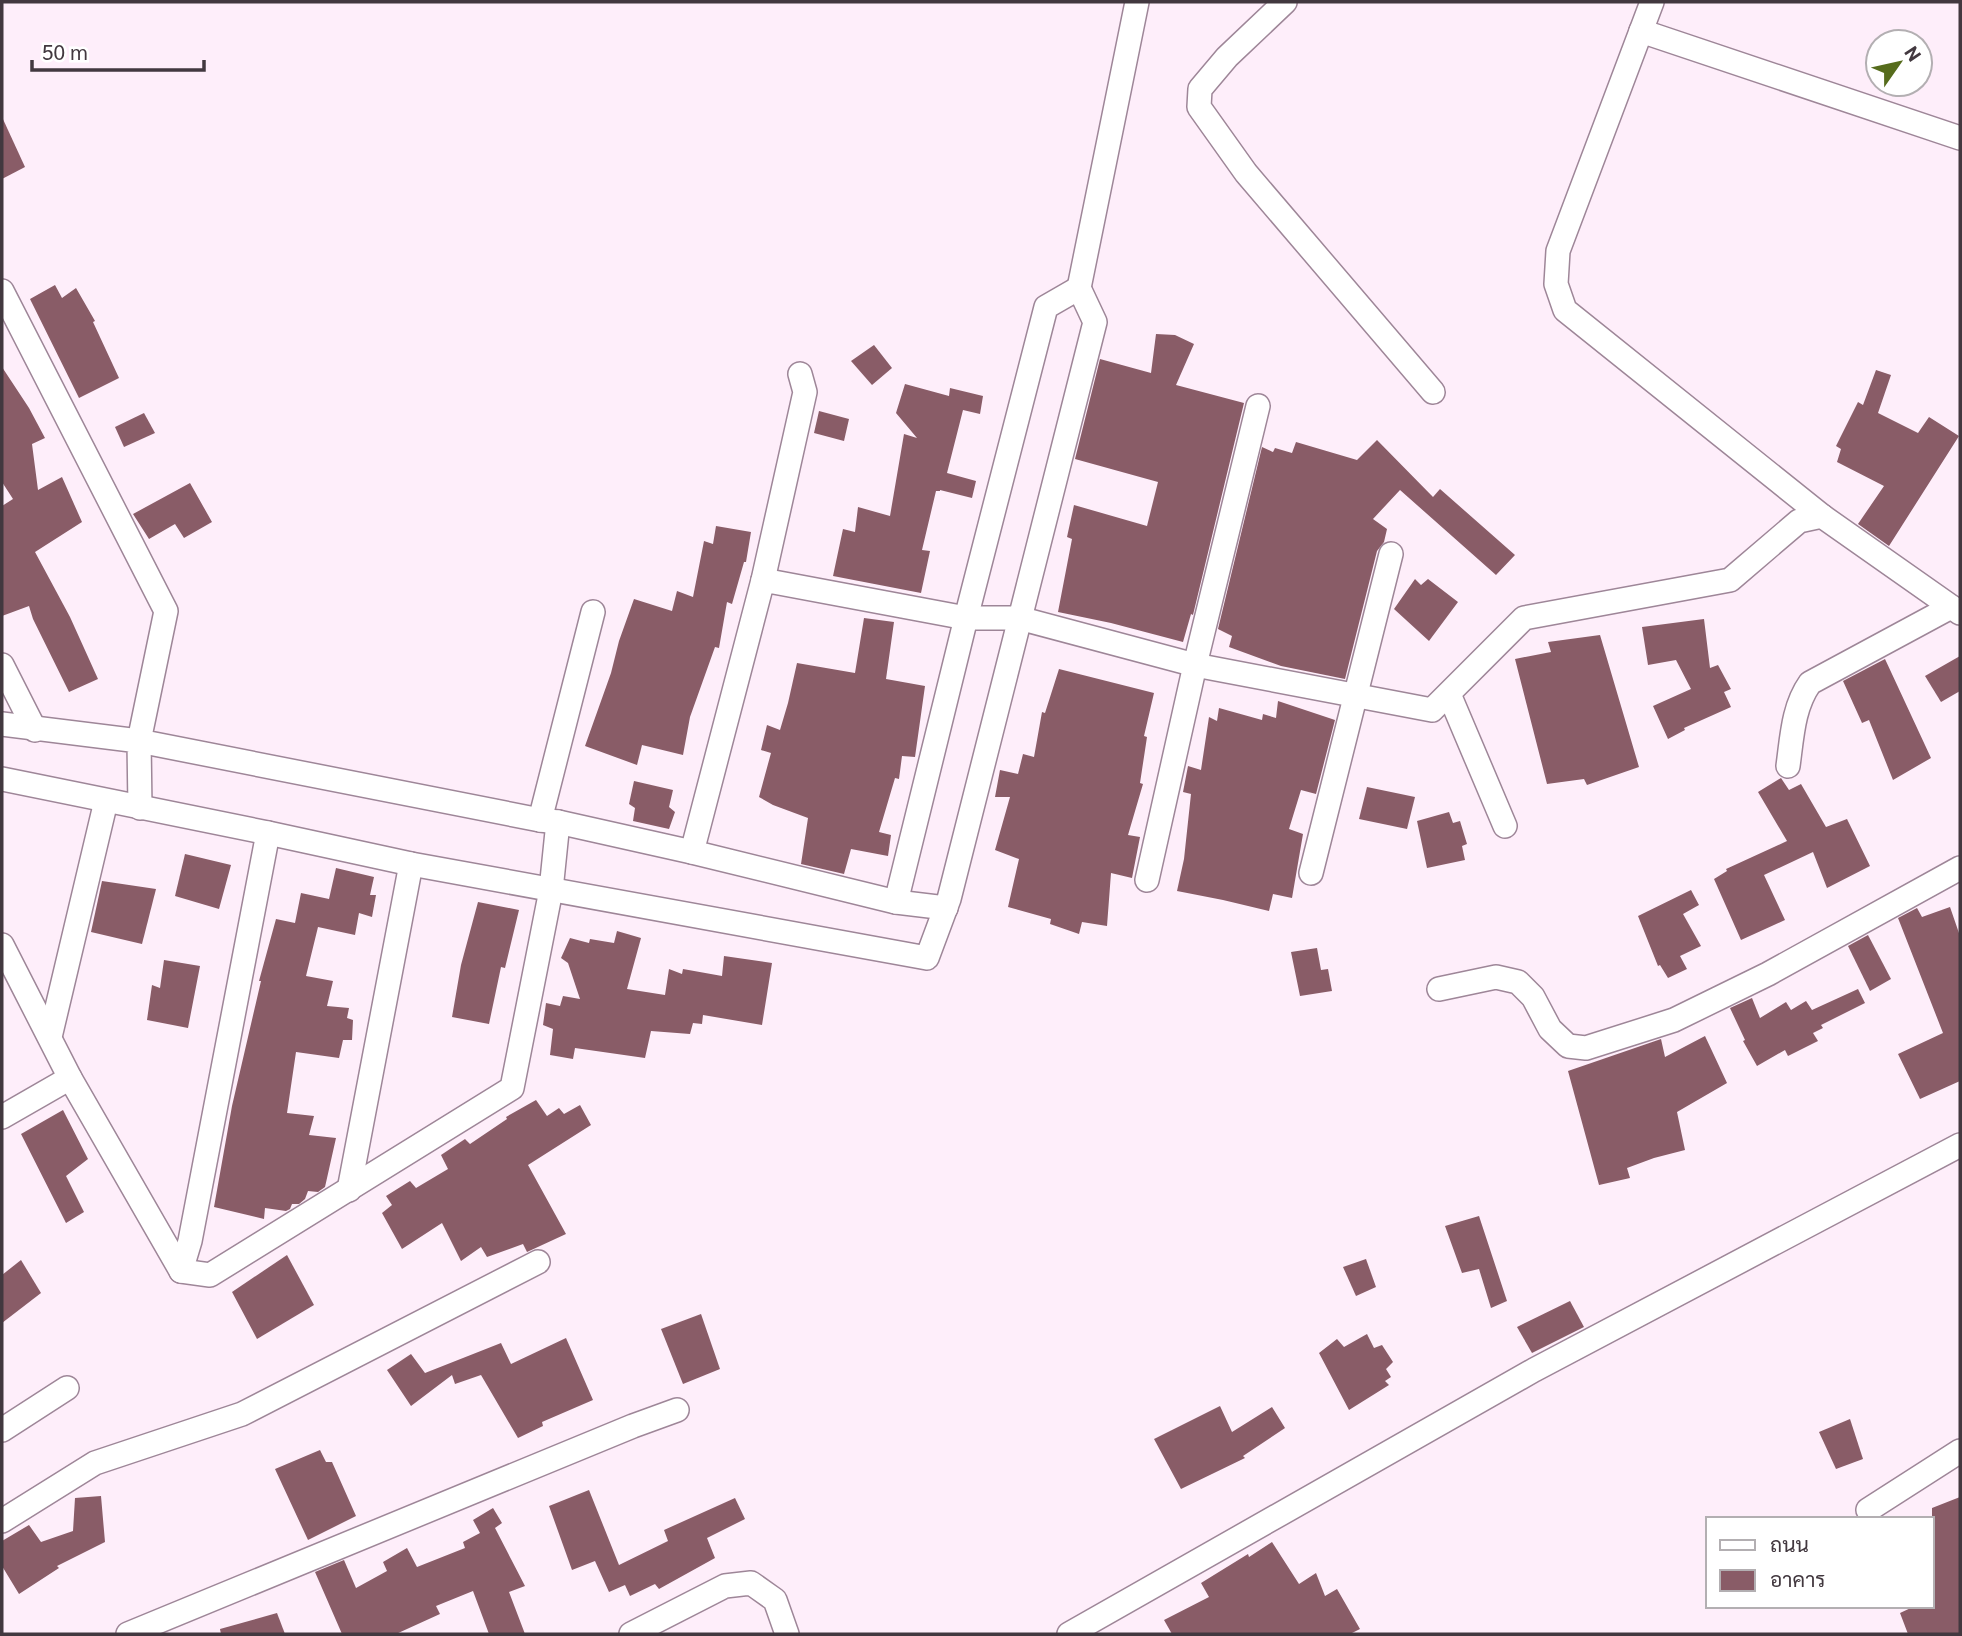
<svg xmlns="http://www.w3.org/2000/svg" width="1962" height="1636" font-family="Georgia,Sarabun,serif">
<style>
.building{fill:#895c67}
.lines{fill:none;stroke-linecap:round;stroke-linejoin:round}
.street-casing{stroke:#9e8698;stroke-width:26}
.street{stroke:#fff;stroke-width:23}
</style>
<rect width="100%" height="100%" fill="#feeefa"/>
<g class="building">
<polygon points="2,117 25,167 2,179"/>
<polygon points="55,285 62,298 76,288 95,321 93,322 119,378 79,398 30,299"/>
<polygon points="1156,334 1175,335 1194,344 1176,385 1244,403 1193,615 1191,614 1183,642 1111,623 1058,612 1072,539 1067,537 1074,505 1147,526 1158,482 1075,459 1100,359 1151,373"/>
<polygon points="874,345 892,368 872,385 851,361"/>
<polygon points="2,367 29,408 45,438 32,444 38,490 62,477 82,522 35,552 70,617 98,679 69,692 33,619 29,606 2,616 2,506 13,499 2,482"/>
<polygon points="1876,370 1891,375 1878,413 1918,433 1929,417 1959,436 1889,546 1858,524 1884,486 1837,462 1841,449 1836,446 1858,402 1863,405"/>
<polygon points="905,384 949,396 950,388 983,396 980,414 963,410 947,473 976,481 972,498 940,490 940,491 936,491 922,550 930,551 921,593 833,576 843,529 855,532 858,507 890,516 904,434 917,438 896,413"/>
<polygon points="819,411 849,419 844,441 814,433"/>
<polygon points="144,413 155,433 124,447 115,427"/>
<polygon points="1377,440 1433,497 1440,489 1515,555 1496,575 1400,490 1373,519 1387,529 1384,542 1377,551 1345,679 1281,666 1229,647 1232,636 1218,629 1262,447 1273,452 1275,448 1292,453 1296,442 1357,460"/>
<polygon points="190,483 212,522 184,538 175,524 149,539 133,514"/>
<polygon points="716,526 751,532 746,562 744,562 732,604 727,602 719,648 715,647 690,717 683,755 642,745 637,765 585,746 611,673 619,641 634,599 672,611 677,591 693,597 704,541 713,544"/>
<polygon points="1415,579 1421,585 1428,579 1458,602 1429,641 1394,609"/>
<polygon points="864,618 894,622 886,679 925,686 915,757 902,756 899,779 895,778 879,832 891,835 888,856 851,849 844,874 801,864 808,818 773,805 759,797 771,753 761,750 767,725 780,730 788,703 797,663 855,673"/>
<polygon points="1704,619 1710,668 1718,665 1731,689 1724,692 1731,707 1684,728 1685,730 1668,739 1653,706 1691,689 1676,660 1648,665 1642,627"/>
<polygon points="1600,635 1639,767 1587,785 1584,779 1547,784 1515,659 1551,652 1548,642"/>
<polygon points="1960,656 1960,691 1941,702 1925,676"/>
<polygon points="1885,659 1931,758 1893,780 1869,720 1862,723 1843,681"/>
<polygon points="1059,669 1154,693 1144,736 1147,737 1140,783 1143,784 1128,835 1140,837 1132,878 1111,873 1107,926 1082,922 1079,934 1050,924 1051,919 1008,907 1019,859 995,850 1010,797 995,797 1000,770 1018,774 1023,754 1034,757 1042,712 1045,713"/>
<polygon points="1278,701 1335,720 1316,794 1301,790 1289,829 1303,834 1292,898 1273,894 1269,911 1223,900 1177,891 1184,859 1191,794 1183,792 1188,766 1201,770 1209,717 1217,721 1219,708 1262,720 1263,714 1276,718"/>
<polygon points="1781,778 1789,790 1801,784 1826,827 1847,819 1870,866 1827,888 1813,852 1764,875 1785,920 1741,940 1714,879 1727,871 1726,869 1787,841 1758,792"/>
<polygon points="634,781 673,790 669,807 675,812 669,829 633,821 635,808 629,804"/>
<polygon points="1367,787 1415,797 1407,829 1359,819"/>
<polygon points="1449,812 1453,823 1460,821 1467,844 1462,846 1465,860 1427,868 1417,821"/>
<polygon points="185,854 231,865 219,909 175,896"/>
<polygon points="336,868 374,877 370,895 376,895 372,917 359,913 355,935 318,927 306,976 333,981 327,1006 349,1008 347,1018 353,1020 352,1040 343,1040 339,1058 296,1052 287,1113 314,1116 309,1135 336,1138 325,1187 318,1192 308,1191 305,1199 299,1204 292,1204 290,1209 286,1211 265,1208 264,1219 214,1207 232,1106 261,981 259,981 276,919 295,923 301,893 329,899"/>
<polygon points="102,881 156,889 142,944 91,932"/>
<polygon points="1691,890 1699,905 1683,914 1701,946 1680,956 1687,969 1668,978 1660,965 1658,966 1638,916"/>
<polygon points="478,902 519,910 505,968 501,967 489,1024 452,1017 461,965"/>
<polygon points="1950,907 1960,936 1960,1081 1920,1099 1898,1054 1943,1033 1898,918 1917,908 1922,917"/>
<polygon points="617,931 641,938 627,989 665,995 669,969 682,974 683,969 722,976 724,956 772,963 762,1025 703,1015 702,1024 693,1023 690,1034 651,1031 645,1058 575,1048 573,1059 550,1055 553,1029 543,1025 546,1003 560,1006 563,996 580,999 568,963 561,958 570,938 589,943 590,939 614,943"/>
<polygon points="1868,935 1891,979 1870,991 1848,946"/>
<polygon points="1317,948 1321,970 1328,969 1332,991 1300,996 1291,952"/>
<polygon points="164,960 200,966 188,1028 147,1020 152,985 160,988"/>
<polygon points="1858,989 1865,1003 1821,1025 1823,1028 1813,1033 1818,1041 1788,1056 1785,1050 1757,1066 1743,1041 1745,1040 1730,1008 1752,998 1760,1018 1786,1002 1791,1010 1806,1001 1812,1010"/>
<polygon points="1705,1036 1727,1083 1677,1112 1685,1150 1654,1158 1627,1168 1630,1178 1599,1185 1568,1071 1661,1039 1665,1057"/>
<polygon points="536,1100 547,1116 559,1108 564,1114 580,1105 591,1125 528,1165 566,1234 527,1252 523,1244 487,1257 481,1247 461,1261 442,1223 402,1249 382,1213 392,1205 386,1196 410,1181 416,1188 448,1169 441,1155 465,1139 470,1144 507,1119 506,1117"/>
<polygon points="63,1110 88,1159 66,1176 84,1212 66,1223 21,1134"/>
<polygon points="1479,1216 1507,1301 1491,1308 1479,1269 1462,1273 1445,1226"/>
<polygon points="287,1255 314,1305 257,1339 232,1292"/>
<polygon points="1366,1259 1376,1287 1356,1296 1343,1267"/>
<polygon points="21,1260 41,1293 2,1323 2,1275"/>
<polygon points="1570,1301 1584,1327 1532,1353 1517,1327"/>
<polygon points="701,1314 720,1369 683,1384 661,1329"/>
<polygon points="1367,1334 1374,1348 1382,1345 1393,1362 1386,1369 1391,1377 1385,1381 1389,1385 1349,1410 1319,1353 1337,1339 1344,1347"/>
<polygon points="566,1338 593,1400 542,1422 543,1426 518,1438 481,1375 455,1384 452,1375 411,1406 387,1370 411,1354 425,1373 501,1343 511,1364"/>
<polygon points="1220,1406 1232,1432 1272,1407 1285,1428 1243,1456 1245,1458 1181,1489 1154,1439"/>
<polygon points="1850,1419 1863,1459 1836,1469 1819,1432"/>
<polygon points="320,1450 326,1462 332,1462 356,1516 308,1540 275,1469"/>
<polygon points="589,1490 619,1565 668,1541 664,1530 735,1498 745,1519 707,1538 715,1558 659,1589 655,1584 630,1596 625,1585 609,1592 595,1561 572,1570 549,1506"/>
<polygon points="101,1496 105,1542 57,1566 59,1568 19,1594 2,1566 2,1541 29,1525 41,1542 73,1531 75,1498"/>
<polygon points="1960,1497 1960,1634 1908,1634 1900,1613 1915,1606 1932,1606 1932,1508"/>
<polygon points="493,1508 502,1523 495,1528 525,1586 509,1592 525,1634 489,1634 473,1591 436,1606 440,1614 396,1634 342,1634 315,1572 344,1560 356,1588 387,1571 383,1562 407,1548 417,1567 465,1548 463,1542 480,1533 473,1520"/>
<polygon points="1272,1542 1299,1584 1316,1573 1325,1596 1337,1589 1360,1629 1350,1634 1172,1634 1164,1620 1209,1597 1201,1583 1248,1554 1249,1557"/>
<polygon points="277,1613 285,1634 221,1634 220,1629"/>
</g>
<g class="lines">
<g class="street-casing">
<g id="street">
<polyline points="1285,2 1227,57 1200,89 1199,107 1246,173 1433,392"/>
<polyline points="1652,2 1558,251 1556,284 1565,310 1822,516"/>
<polyline points="1641,31 1960,138"/>
<polyline points="1079,288 1137,2"/>
<polyline points="2,291 166,611 139,741 540,820 558,822 692,852"/>
<polyline points="763,580 805,392 800,374"/>
<polyline points="2,665 35,730"/>
<polyline points="1449,694 1505,826"/>
<polyline points="2,724 139,741 140,808"/>
<path d="M1788,766C1792,737 1793,707 1810,683L1951,607"/>
<polyline points="2,779 268,833 411,864 927,958 949,899 1095,322 1079,288 1046,307 966,618 896,902"/>
<polyline points="540,820 593,612"/>
<polyline points="1311,873 1391,554"/>
<polyline points="1147,880 1195,665 1258,406"/>
<polyline points="946,908 896,902 692,852 763,580 966,618 1019,618 1195,665 1432,710 1524,618 1730,580 1799,521 1822,516 1960,613"/>
<polyline points="2,945 70,1078 181,1271 210,1275 512,1088 551,890 558,822"/>
<polyline points="1439,989 1496,977 1518,982 1533,997 1550,1029 1568,1046 1586,1048 1674,1020 1768,974 1960,868"/>
<polyline points="50,1037 106,801"/>
<polyline points="2,1117 70,1078"/>
<polyline points="349,1190 411,864"/>
<polyline points="181,1271 190,1241 268,833"/>
<polyline points="2,1430 67,1388"/>
<polyline points="1868,1510 1960,1451"/>
<polyline points="2,1521 95,1463 242,1414 538,1262"/>
<polyline points="128,1634 633,1426 677,1410"/>
<polyline points="631,1634 725,1586 751,1583 775,1600 787,1634"/>
<polyline points="1069,1634 1534,1370 1960,1145"/>
</g>
</g>
<use href="#street" class="street"/>
</g>
<rect width="1962" height="1636" fill="none" stroke="#42383f" stroke-width="7"/>
<rect x="1706" y="1517" width="228" height="91" fill="#ffffff" stroke="#b3afb2" stroke-width="2"/>
<rect x="1720" y="1540" width="35" height="10" fill="#ffffff" stroke="#b3afb2" stroke-width="2"/>
<text x="1770" y="1552" font-size="21" fill="#42383f">ถนน</text>
<rect x="1720" y="1570" width="35" height="21" fill="#895c67" stroke="#b3afb2" stroke-width="2"/>
<text x="1770" y="1587" font-size="21" fill="#42383f">อาคาร</text>
<g transform="translate(1899 63) rotate(56)"><circle r="33" fill="#ffffff" stroke="#b3afb2" stroke-width="2"/>
<path d="M0-5L12 26L0 18L-12 26Z" fill="#566c1c"/>
<text y="-10" font-size="19" font-weight="bold" text-anchor="middle" fill="#42383f">N</text>
</g>
<path d="M32 60v10h172v-10" fill="none" stroke="#42383f" stroke-width="3.5"/>
<text x="42" y="60" font-size="21" fill="#42383f" stroke="#ffffff" stroke-width="5" paint-order="stroke">50 m</text>
</svg>
